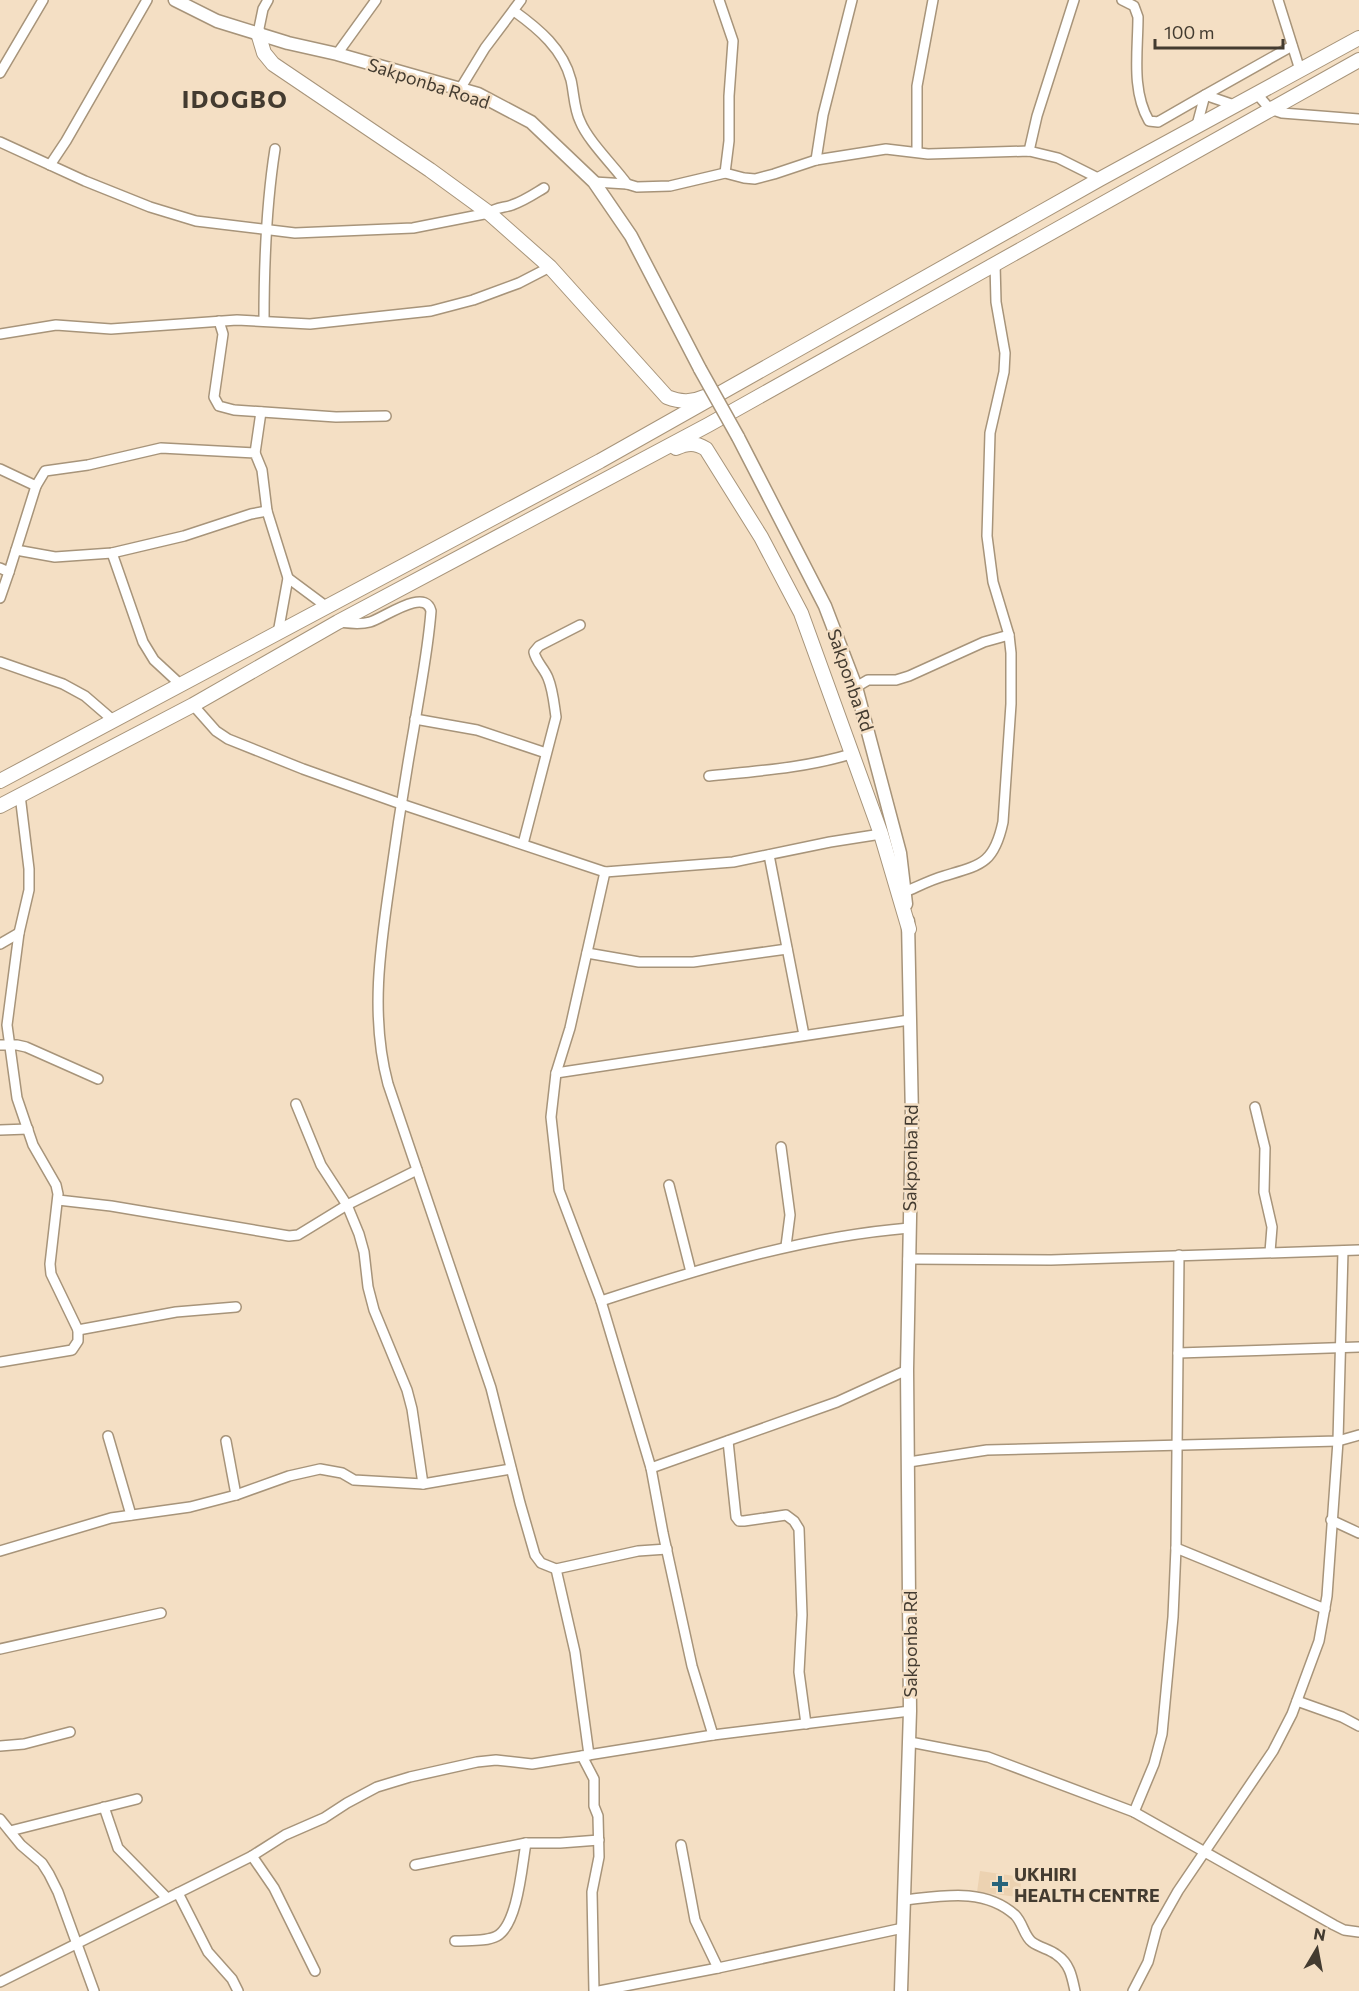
<svg xmlns="http://www.w3.org/2000/svg" width="1359" height="1991" font-family="Commissioner,sans-serif">
<style>
.built{fill:#ecd2b1}
.lines{fill:none;stroke-linecap:round;stroke-linejoin:round}
.minor-casing{stroke:#a7947a;stroke-width:12}
.major-casing{stroke:#a7947a;stroke-width:15}
.highway-casing{stroke:#a7947a;stroke-width:16}
.minor{stroke:#fff;stroke-width:9}
.major{stroke:#fff;stroke-width:12}
.highway{stroke:#fff;stroke-width:14}
.major-bridge-casing{stroke:#a7947a;stroke-width:15;stroke-linecap:butt}
.major-bridge{stroke:#fff;stroke-width:12}
.poi-dot{fill:#28647c;stroke:#f4dfc4;stroke-width:2}
.labels{text-anchor:middle;dominant-baseline:central;stroke-width:5;stroke-linejoin:round;paint-order:stroke}
.street-label{font-size:18px;fill:#433b30;stroke:#f4dfc4}
.poi-label{font-size:18px;font-weight:bold;fill:#433b30;stroke:#f4dfc4;text-anchor:start}
.district-label{font-size:24px;font-weight:bold;letter-spacing:1.5px;fill:#433b30;stroke:#f4dfc4}
</style>
<rect width="100%" height="100%" fill="#f4dfc4"/>
<polygon class="built" points="980,1871 1022,1877 1019,1897 977,1892"/>
<g class="lines">
<g class="minor-casing">
<g id="minor">
<polyline points="719,0 733,41 729,96 729,141 725,173"/>
<path d="M1122,0L1134,6L1138,17C1138,51 1131,90 1149,121L1158,122L1205,95L1234,105"/>
<polyline points="1278,0 1300,70"/>
<path d="M514,11C539,29 563,49 571,80C574,93 574,109 580,121C588,141 614,166 627,184"/>
<polyline points="258,33 263,9 268,0"/>
<polyline points="337,54 376,0"/>
<polyline points="0,73 43,0"/>
<polyline points="460,89 485,48 521,0"/>
<polyline points="1256,93 1270,109 1282,113 1359,119"/>
<polyline points="1197,125 1205,95 1292,46"/>
<path d="M0,142L85,181L150,207L196,221L295,233L413,228L489,213C496,207 504,208 512,205C524,201 534,194 544,188"/>
<polyline points="1029,151 1037,116 1074,0"/>
<polyline points="917,152 917,86 933,0"/>
<polyline points="816,160 823,115 852,0"/>
<polyline points="50,165 66,141 147,0"/>
<polyline points="594,182 627,184 637,187 670,186 725,173 744,178 755,179 774,174 816,160 886,149 928,154 1029,151 1058,158 1100,179"/>
<path d="M264,320C264,262 266,206 275,149"/>
<polyline points="219,321 223,334 214,397 219,406 234,410 336,417 386,416"/>
<polyline points="0,334 56,325 111,329 237,320 310,324 431,311 473,300 519,283 550,267"/>
<polyline points="255,453 261,412"/>
<polyline points="0,469 36,486"/>
<polyline points="16,550 55,557 112,553 184,536 251,514 267,511"/>
<polyline points="112,553 143,642 154,660 181,685"/>
<polyline points="0,568 9,572 36,486 45,471 88,465 161,448 255,453 262,470 267,511 288,578 278,633"/>
<polyline points="288,578 327,607"/>
<polyline points="0,598 9,572"/>
<path d="M338,622C349,623 359,625 370,622C384,618 425,587 431,611C428,651 420,689 414,728C405,779 397,830 390,881C380,949 370,1017 388,1084L491,1388L520,1503L535,1555L541,1563L556,1569L638,1551L667,1549"/>
<polyline points="0,662 63,684 85,696 114,721"/>
<polyline points="856,687 868,680 896,680 909,676 984,642 1009,635"/>
<polyline points="193,705 216,731 228,739 303,769 401,804 605,872 733,862 830,842 881,834"/>
<polyline points="415,719 477,730 546,753"/>
<path d="M709,776C757,771 805,768 851,754"/>
<polyline points="20,795 29,869 29,890 19,933 7,1025 17,1098 33,1145 56,1185 58,1194 50,1264 51,1274 78,1330 176,1312 236,1307"/>
<path d="M523,844L556,717C554,704 553,690 548,678C544,668 536,662 534,652L539,646L580,625"/>
<polyline points="769,855 804,1035"/>
<polyline points="605,872 570,1028 556,1073 551,1117 559,1190 601,1301 651,1468 663,1533 692,1666 713,1735 910,1711"/>
<path d="M905,892C917,887 930,880 944,876C981,865 994,864 1003,822L1011,704V653L1009,635L993,582L987,536L990,433L1004,372L1005,353L996,302L995,264"/>
<polyline points="0,944 19,933"/>
<polyline points="587,953 639,962 693,962 787,949"/>
<polyline points="0,1045 17,1045 26,1047 98,1079"/>
<polyline points="556,1073 909,1020"/>
<polyline points="296,1104 321,1165 347,1205 359,1234 364,1252 368,1287 374,1310 407,1390 412,1409 423,1484"/>
<polyline points="1255,1107 1265,1148 1264,1192 1272,1227 1270,1252"/>
<polyline points="0,1130 28,1129"/>
<polyline points="781,1147 790,1215 786,1246"/>
<polyline points="669,1185 691,1272"/>
<polyline points="58,1200 111,1206 289,1236 298,1235 347,1205 417,1170"/>
<polyline points="908,1259 1051,1260 1359,1250"/>
<path d="M601,1301C702,1268 802,1237 909,1228"/>
<polyline points="1178,1353 1359,1347"/>
<polyline points="0,1362 72,1350 78,1341 78,1330"/>
<polyline points="108,1436 131,1515"/>
<polyline points="226,1441 236,1495"/>
<polyline points="728,1441 736,1517 739,1521 744,1521 786,1515 794,1521 799,1529 802,1615 799,1672 806,1724"/>
<polyline points="909,1462 987,1450 1338,1441 1359,1435"/>
<polyline points="651,1468 837,1402 907,1370"/>
<polyline points="1331,1520 1359,1533"/>
<polyline points="1176,1548 1325,1609"/>
<polyline points="0,1551 111,1518 190,1507 236,1495 289,1476 320,1469 342,1473 354,1480 423,1484 511,1469"/>
<polyline points="556,1569 575,1652 589,1755"/>
<polyline points="0,1649 161,1613"/>
<polyline points="1297,1701 1342,1717 1359,1726"/>
<polyline points="910,1742 988,1757 1134,1812 1334,1925 1344,1930 1359,1932"/>
<polyline points="0,1746 24,1744 70,1732"/>
<polyline points="582,1756 594,1779 594,1806 598,1816 599,1857 592,1892 594,1991"/>
<polyline points="104,1807 118,1848 167,1898"/>
<polyline points="1134,1812 1154,1764 1162,1734 1173,1617 1176,1548 1179,1255"/>
<polyline points="0,1819 21,1845 42,1863 49,1874 58,1892 94,1991"/>
<polyline points="10,1831 137,1799"/>
<polyline points="681,1845 695,1920 718,1968 903,1928"/>
<polyline points="252,1856 274,1888 315,1971"/>
<polyline points="415,1865 526,1843 560,1843 599,1840"/>
<polyline points="178,1893 208,1952 232,1979 238,1991"/>
<path d="M904,1900C942,1896 984,1887 1015,1915C1023,1923 1024,1936 1032,1942C1040,1948 1050,1949 1057,1955C1070,1964 1072,1977 1075,1991"/>
<path d="M455,1941C468,1940 486,1942 497,1936C518,1924 522,1865 526,1843"/>
<polyline points="0,1982 252,1856 285,1835 324,1818 347,1803 377,1787 410,1777 477,1762 496,1760 532,1764 713,1735"/>
<polyline points="599,1991 718,1968"/>
<polyline points="1133,1991 1148,1962 1157,1928 1178,1891 1273,1751 1292,1714 1319,1641 1327,1596 1338,1441 1343,1251"/>
</g>
</g>
<g class="major-casing">
<g id="major">
<polyline points="175,0 217,21 288,43 337,54 478,94 531,122 594,182 631,236 700,369"/>
<polyline points="738,437 825,606 856,687 900,853 906,904"/>
<polyline points="901,1991 910,1711 907,1370 912,1118 908,921"/>
</g>
</g>
<g class="highway-casing">
<g id="highway">
<path d="M258,33L264,53L273,64L430,170L489,213L550,267L667,397C680,402 691,403 704,397"/>
<path d="M676,448C687,443 695,442 706,449L761,537L801,613L881,834L909,929"/>
<polyline points="0,781 600,461 1100,179 1359,38"/>
<polyline points="0,806 193,705 338,622 708,425 1359,60"/>
</g>
</g>
<use href="#minor" class="minor"/>
<use href="#major" class="major"/>
<use href="#highway" class="highway"/>
<g class="major-bridge-casing">
<polyline id="major-bridge" points="700,369 738,437"/>
</g>
<use href="#major-bridge" class="major-bridge"/>
</g>
<path class="poi-dot" d="M997 1875h6v6h6v6h-6v6h-6v-6h-6v-6h6z"/>
<g class="labels">
<g class="street-label">
<text transform="translate(429 83) rotate(18)">Sakponba Road</text>
<text transform="translate(851 680) rotate(71)">Sakponba Rd</text>
<text transform="translate(910 1158) rotate(-89)">Sakponba Rd</text>
<text transform="translate(910 1644) rotate(-90)">Sakponba Rd</text>
</g>
<g class="poi-label">
<text x="1014" y="1874">UKHIRI<tspan x="1014" dy="21">HEALTH CENTRE</tspan></text>
</g>
<g class="district-label">
<text x="235" y="98">IDOGBO</text>
</g>
</g>
<g transform="translate(1317 1949) rotate(10)" stroke="#f4dfc4" stroke-width="4.5" paint-order="stroke">
<path d="M0-4.5L10 22L0 15L-10 22Z" fill="#433b30"/>
<text y="-9" font-size="16" font-weight="bold" text-anchor="middle" fill="#433b30">N</text>
</g>
<path d="M1155 39v9h128v-9" fill="none" stroke="#433b30" stroke-width="3"/>
<text x="1164" y="39" font-size="18" fill="#433b30" stroke="#f4dfc4" stroke-width="4.5" paint-order="stroke">100 m</text>
</svg>
